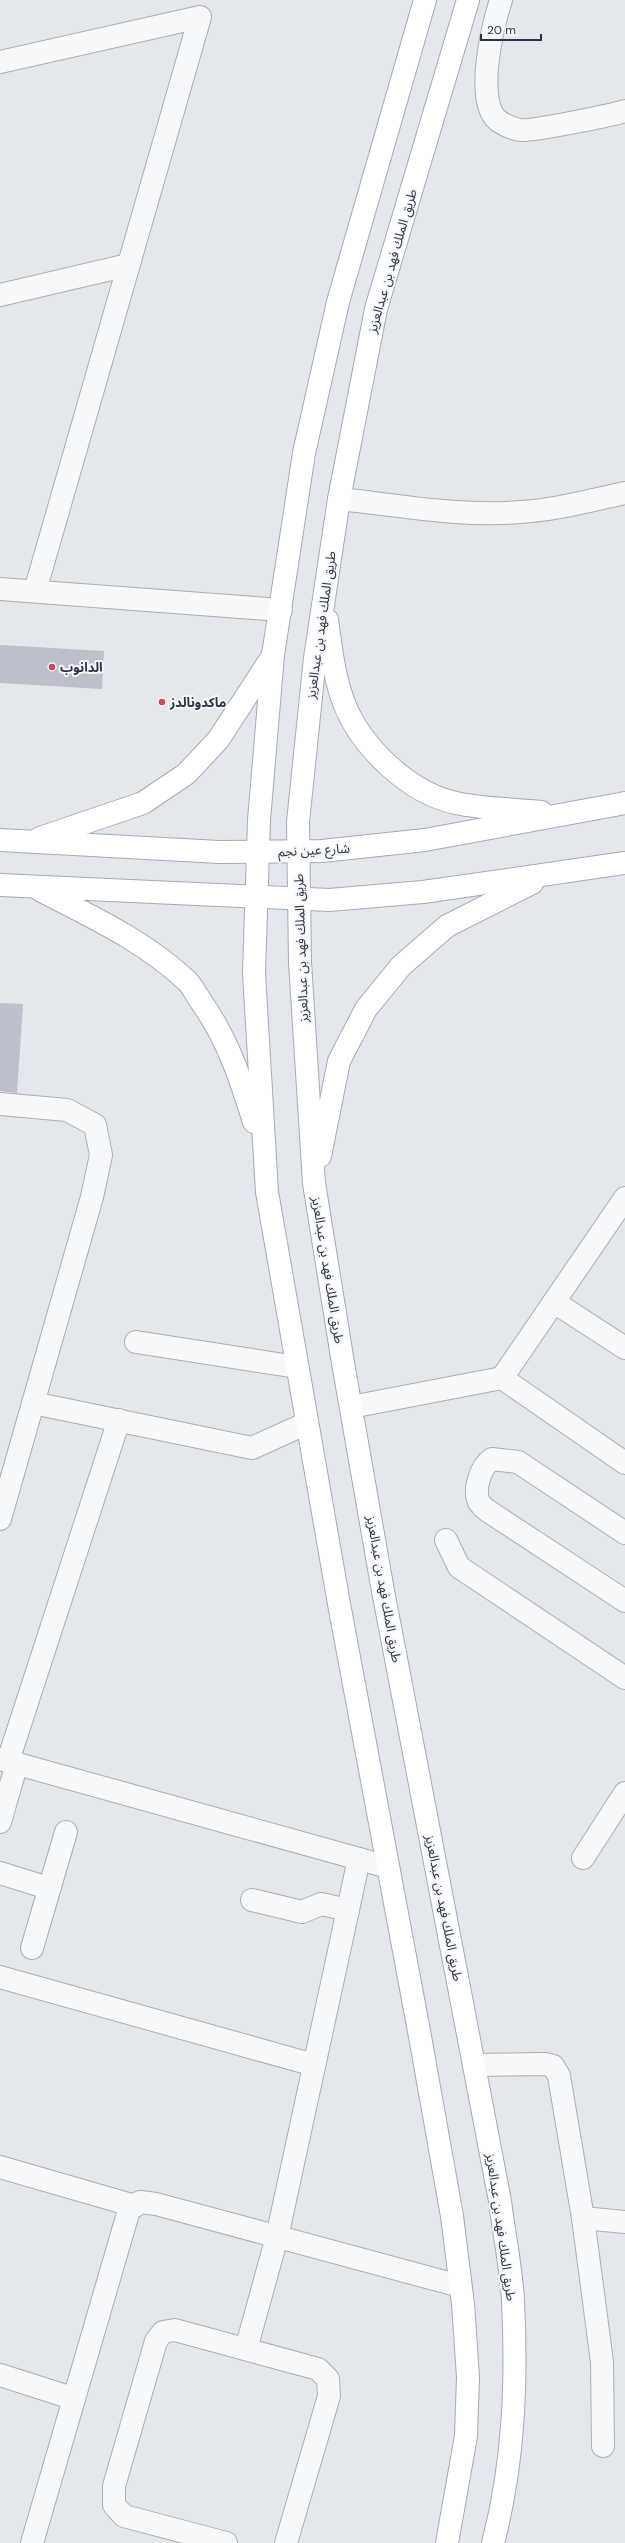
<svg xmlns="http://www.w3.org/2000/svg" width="625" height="2543" font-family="'DM Sans','Noto Sans Arabic',sans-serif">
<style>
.building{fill:#bbc0ca}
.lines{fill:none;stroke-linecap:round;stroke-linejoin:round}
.minor-casing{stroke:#a9aeb7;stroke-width:24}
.major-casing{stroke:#a3abb8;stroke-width:24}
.minor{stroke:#f7f8fa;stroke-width:22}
.major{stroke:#fff;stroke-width:22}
.poi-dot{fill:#d1495b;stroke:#f4f6f9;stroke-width:1.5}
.labels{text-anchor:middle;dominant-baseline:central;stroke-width:4;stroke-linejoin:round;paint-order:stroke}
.street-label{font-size:13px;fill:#2b3445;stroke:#f4f6f9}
.poi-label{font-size:13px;font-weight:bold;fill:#2b3445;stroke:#f4f6f9;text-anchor:start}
</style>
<rect width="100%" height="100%" fill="#e4e7ec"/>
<g class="building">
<polygon points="0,645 104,651 102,689 0,683"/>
<polygon points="0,1003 23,1004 17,1093 0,1091"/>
</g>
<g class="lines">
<g class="minor-casing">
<g id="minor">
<path d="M501,0C493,25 473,105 500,122C505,125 514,129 520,130C529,132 613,115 625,111"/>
<polyline points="0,62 200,17 35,591"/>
<polyline points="0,295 128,265"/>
<path d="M339,499C398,505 460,517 520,512C556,510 591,500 625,493"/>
<polyline points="0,589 281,610"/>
<polyline points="0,1104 67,1110 95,1125 101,1155 92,1197 0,1519"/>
<polyline points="554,1302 625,1348"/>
<polyline points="136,1342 297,1367"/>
<polyline points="502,1378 625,1463"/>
<polyline points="33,1403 252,1448 307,1423"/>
<polyline points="351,1407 502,1378 625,1198"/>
<path d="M625,1533L518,1462L492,1459C481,1466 473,1489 479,1502C481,1505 485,1509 488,1511L625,1601"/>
<polyline points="446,1540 459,1567 625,1678"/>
<polyline points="0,1759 388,1867"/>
<polyline points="8,1761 119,1420"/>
<polyline points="0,1822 17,1763"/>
<polyline points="583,1858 625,1793"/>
<polyline points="0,1873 48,1888"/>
<polyline points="252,1900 302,1912 321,1904 348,1910"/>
<polyline points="32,1948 66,1832"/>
<polyline points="0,1977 314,2065"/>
<polyline points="474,2065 545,2064 553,2066 559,2076 583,2218 602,2362 603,2446"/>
<polyline points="0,2167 135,2206"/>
<polyline points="583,2218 625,2222"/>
<polyline points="246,2349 277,2237 359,1859"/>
<polyline points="0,2375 72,2398"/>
<polyline points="32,2543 129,2210 140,2202 156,2204 460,2286"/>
<polyline points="226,2543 124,2516 114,2505 114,2486 156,2341 163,2332 175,2330 318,2369 328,2379 329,2396 286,2543"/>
</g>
</g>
<g class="major-casing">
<g id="major">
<polyline points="425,0 338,302 304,453 273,655 259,820 254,973 267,1192 339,1604 419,2031 452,2216 463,2304 468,2377 466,2436 447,2543"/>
<path d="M468,0L376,309L339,499L315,658L298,822L300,962L314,1183L343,1363L383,1591L500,2201C504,2234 511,2267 513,2300C517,2382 514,2463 493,2543"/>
<path d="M327,620C331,648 334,677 344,703C361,747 409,793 456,803C483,809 513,809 541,812"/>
<polyline points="40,838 143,803 186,774 218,740 272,657"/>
<polyline points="0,840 219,852 322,851 425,840 625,803"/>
<polyline points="0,885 329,900 423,892 625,863"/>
<path d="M40,890C90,916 145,941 187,981C193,987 197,996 202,1003C228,1040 241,1080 254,1122"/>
<polyline points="320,1156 339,1061 366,1009 401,966 447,926 532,883"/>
</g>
</g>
<use href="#minor" class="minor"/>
<use href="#major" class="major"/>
</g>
<g class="poi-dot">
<circle cx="52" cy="667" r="4"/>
<circle cx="162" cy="702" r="4"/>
</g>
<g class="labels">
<g class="street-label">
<text transform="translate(392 261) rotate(-74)">طريق الملك فهد بن عبدالعزيز</text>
<text transform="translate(321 625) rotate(-82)">طريق الملك فهد بن عبدالعزيز</text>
<text transform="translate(314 850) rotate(-3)">شارع عين نجم</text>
<text transform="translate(301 948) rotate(-92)">طريق الملك فهد بن عبدالعزيز</text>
<text transform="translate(328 1270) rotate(81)">طريق الملك فهد بن عبدالعزيز</text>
<text transform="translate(384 1589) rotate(80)">طريق الملك فهد بن عبدالعزيز</text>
<text transform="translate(444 1908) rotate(79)">طريق الملك فهد بن عبدالعزيز</text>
<text transform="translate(501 2227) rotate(82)">طريق الملك فهد بن عبدالعزيز</text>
</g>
<g class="poi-label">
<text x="60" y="667">الدانوب</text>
<text x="170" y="702">ماكدونالدز</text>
</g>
</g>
<path d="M481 34v6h60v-6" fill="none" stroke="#2b3445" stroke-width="2"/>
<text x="487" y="34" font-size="12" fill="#2b3445" stroke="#f4f6f9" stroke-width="3" paint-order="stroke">20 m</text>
</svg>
